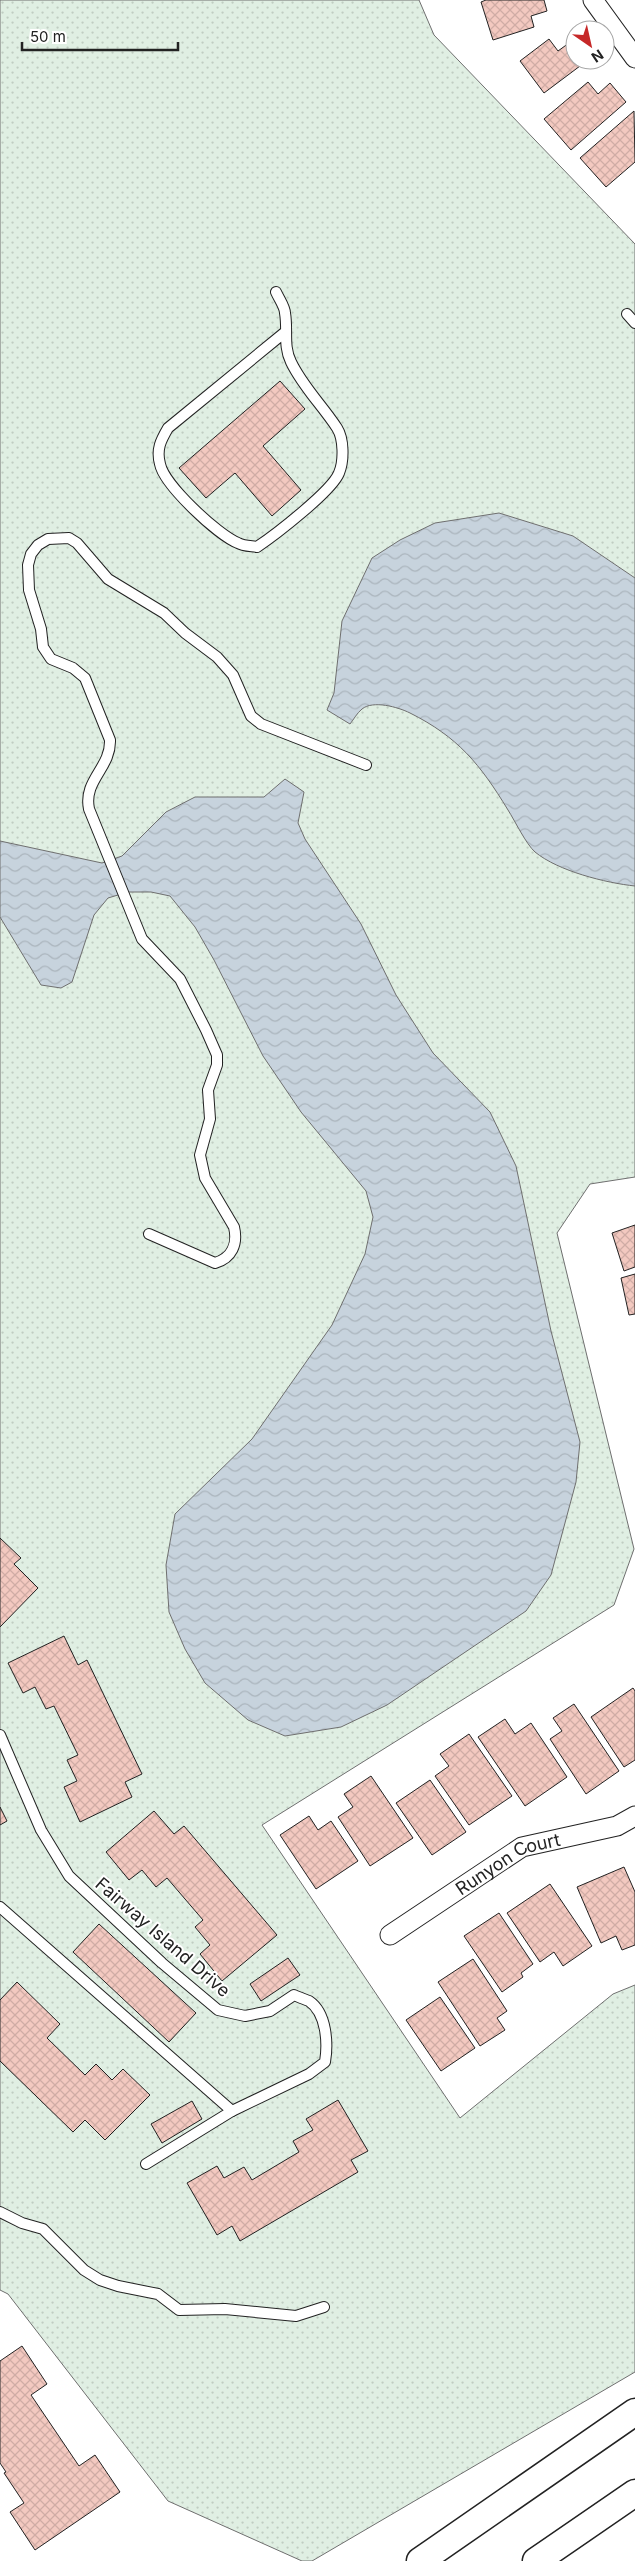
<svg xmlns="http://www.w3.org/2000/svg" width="635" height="2561" font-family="Inter,sans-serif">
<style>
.grass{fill:url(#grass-dots);stroke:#6f6f6f}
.water{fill:url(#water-waves);stroke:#6f6f6f}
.building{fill:url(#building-cross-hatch);stroke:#222}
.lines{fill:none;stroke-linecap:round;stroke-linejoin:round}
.lane-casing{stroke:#222;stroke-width:12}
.street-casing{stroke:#222;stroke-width:21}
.secondary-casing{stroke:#222;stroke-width:29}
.lane{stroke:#fff;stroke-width:10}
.street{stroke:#fff;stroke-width:19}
.secondary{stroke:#fff;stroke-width:26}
.labels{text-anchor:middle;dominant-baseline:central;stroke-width:4;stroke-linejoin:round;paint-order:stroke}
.street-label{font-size:18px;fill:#222;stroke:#fff}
</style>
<defs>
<pattern id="grass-dots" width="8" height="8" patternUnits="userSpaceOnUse" patternTransform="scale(1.25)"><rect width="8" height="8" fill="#e0efe3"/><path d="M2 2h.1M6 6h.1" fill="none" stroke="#c0cdc2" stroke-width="1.8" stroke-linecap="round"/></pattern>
<pattern id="water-waves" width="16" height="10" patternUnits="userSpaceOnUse" patternTransform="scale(1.25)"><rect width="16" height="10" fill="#c7d3dd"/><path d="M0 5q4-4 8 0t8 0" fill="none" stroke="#abb5bd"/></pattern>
<pattern id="building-cross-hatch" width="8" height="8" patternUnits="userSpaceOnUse" patternTransform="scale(1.25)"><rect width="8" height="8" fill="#f3c9c0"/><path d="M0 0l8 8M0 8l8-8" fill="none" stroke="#d0aca5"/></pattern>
</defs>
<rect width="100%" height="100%" fill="#fff"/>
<polygon class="grass" points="0,0 419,0 434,35 635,244 635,1177 590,1184 557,1233 634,1549 614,1605 262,1825 460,2118 613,1994 635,1985 635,2372 312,2561 302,2561 168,2501 8,2294 0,2290"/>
<g class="water">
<path d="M499,513L573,536L635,578V886C606,883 558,871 535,852C526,844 515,821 508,810C480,764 458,737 410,713C398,707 373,700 362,709C357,713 354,719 350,724L327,710L334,693L342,621L372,558L400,540L435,523Z"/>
<polygon points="285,779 304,792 298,823 305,839 361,924 396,995 433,1053 490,1112 516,1166 551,1331 580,1442 576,1482 551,1575 526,1611 387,1705 341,1727 285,1736 248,1720 205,1683 185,1649 169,1612 166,1565 175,1514 252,1439 332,1325 365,1254 373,1217 366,1191 301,1112 263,1056 214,960 195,927 170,896 151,892 128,892 108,898 94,915 72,982 61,988 41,985 0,917 0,841 102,863 122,856 166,812 195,797 264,797"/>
</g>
<g class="building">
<polygon points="486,0 544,0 547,11 531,16 534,27 493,40 481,2"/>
<polygon points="549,39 558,51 569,43 575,50 575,60 582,60 584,63 544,93 520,61"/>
<polygon points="588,82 598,94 610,83 626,102 571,150 544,119"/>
<polygon points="634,111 635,162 606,187 580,158"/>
<polygon points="280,381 305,409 263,446 301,490 272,516 235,473 206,498 179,468"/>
<polygon points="635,1225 635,1267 624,1271 612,1233"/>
<polygon points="635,1274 635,1314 629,1315 621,1278"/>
<polygon points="0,1538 21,1558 14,1564 38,1588 0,1627"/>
<polygon points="64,1636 78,1665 87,1660 142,1774 125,1782 132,1797 80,1822 64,1787 77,1781 67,1760 78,1755 54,1706 46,1709 35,1687 23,1693 8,1663"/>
<polygon points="633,1688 635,1691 635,1760 624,1767 591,1717"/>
<polygon points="574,1704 619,1771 586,1794 550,1739 562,1731 553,1718"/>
<polygon points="505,1719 515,1734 531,1723 567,1777 525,1806 478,1737"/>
<polygon points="469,1734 512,1796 469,1825 435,1776 449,1766 440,1754"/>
<polygon points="371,1776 413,1838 370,1866 338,1817 353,1807 344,1794"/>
<polygon points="430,1780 466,1832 432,1855 396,1803"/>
<polygon points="0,1807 7,1821 0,1825"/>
<polygon points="154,1811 174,1834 184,1826 277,1935 222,1981 200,1954 210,1945 195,1927 203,1920 167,1878 156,1887 142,1870 129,1880 106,1852"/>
<polygon points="309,1816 318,1830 331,1821 358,1861 316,1889 280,1835"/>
<polygon points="624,1867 635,1892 635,1945 622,1950 616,1936 601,1943 577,1887"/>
<polygon points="550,1884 592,1946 563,1966 554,1952 540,1962 507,1913"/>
<polygon points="499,1913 533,1964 521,1973 523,1977 502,1992 464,1936"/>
<polygon points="99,1924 196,2013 169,2042 73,1952"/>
<polygon points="288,1958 300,1975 261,2001 250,1984"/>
<polygon points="473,1959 507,2011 497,2018 505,2030 480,2046 438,1982"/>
<polygon points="17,1982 60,2024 47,2038 85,2075 96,2064 112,2080 123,2069 150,2095 105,2140 85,2120 73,2132 0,2061 0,2000"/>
<polygon points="440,1997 475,2048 441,2071 406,2020"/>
<polygon points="338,2100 368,2151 351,2160 358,2172 240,2241 232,2226 217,2235 187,2183 217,2166 224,2178 244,2167 252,2180 299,2152 293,2141 313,2130 306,2119"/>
<polygon points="192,2101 202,2119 162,2143 151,2124"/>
<polygon points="22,2346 47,2384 31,2395 79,2466 95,2455 120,2492 35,2550 10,2512 24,2503 4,2473 6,2472 0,2463 0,2361"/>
</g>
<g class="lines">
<g class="lane-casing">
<g id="lane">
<path d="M276,292C279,299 285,307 285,313C288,330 283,346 291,362C303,387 322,405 337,428C344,439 344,461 339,473C332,491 275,535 257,547C251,546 243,546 238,543C218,535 164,485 160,464C156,449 161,440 168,428L284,333"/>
<polyline points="627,314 635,323"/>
<path d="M149,1234L215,1263C232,1258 238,1244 234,1227L205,1178L200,1155L210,1119L208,1090L217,1065V1055L206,1030L180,979L142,939L89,809C83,780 111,768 110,740L85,678L73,668L51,659L43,647L41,629L29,590L28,565L31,554L38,545L48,539L69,538L77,543L108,579L164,613L185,633L217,657L233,675L251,716L261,724L366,765"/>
<path d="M0,1735L41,1830L69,1876L162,1963L218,2010L245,2016L270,2011L294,1995C298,1997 304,1999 309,2001C327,2013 328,2044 325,2062L309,2074L232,2111L146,2164"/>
<polyline points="0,1907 232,2111"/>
<polyline points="0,2212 22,2223 43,2229 84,2270 100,2280 118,2286 158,2294 179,2310 225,2309 296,2316 324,2307"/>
</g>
</g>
<g class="street-casing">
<g id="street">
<polyline points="593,0 635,58"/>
<path id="s1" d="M390,1935L522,1847L617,1826L635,1816"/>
</g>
</g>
<g class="secondary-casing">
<g id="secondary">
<polyline points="420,2561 635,2412"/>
<polyline points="536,2561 635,2493"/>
</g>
</g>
<use href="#lane" class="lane"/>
<use href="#street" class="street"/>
<use href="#secondary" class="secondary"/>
</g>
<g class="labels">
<g class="street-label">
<text stroke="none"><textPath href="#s1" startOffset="139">Runyon Court</textPath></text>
<text transform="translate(163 1937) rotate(41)">Fairway Island Drive</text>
</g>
</g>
<g transform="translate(590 45) rotate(146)"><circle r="24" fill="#ffffff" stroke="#a7a7a7"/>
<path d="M0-4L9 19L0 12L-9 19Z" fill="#c62828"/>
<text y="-8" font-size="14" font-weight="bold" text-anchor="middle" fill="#222222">N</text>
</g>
<path d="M22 42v8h156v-8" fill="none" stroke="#222222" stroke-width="2.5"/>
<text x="30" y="42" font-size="15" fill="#222222" stroke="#ffffff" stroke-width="4" paint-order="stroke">50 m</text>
</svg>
